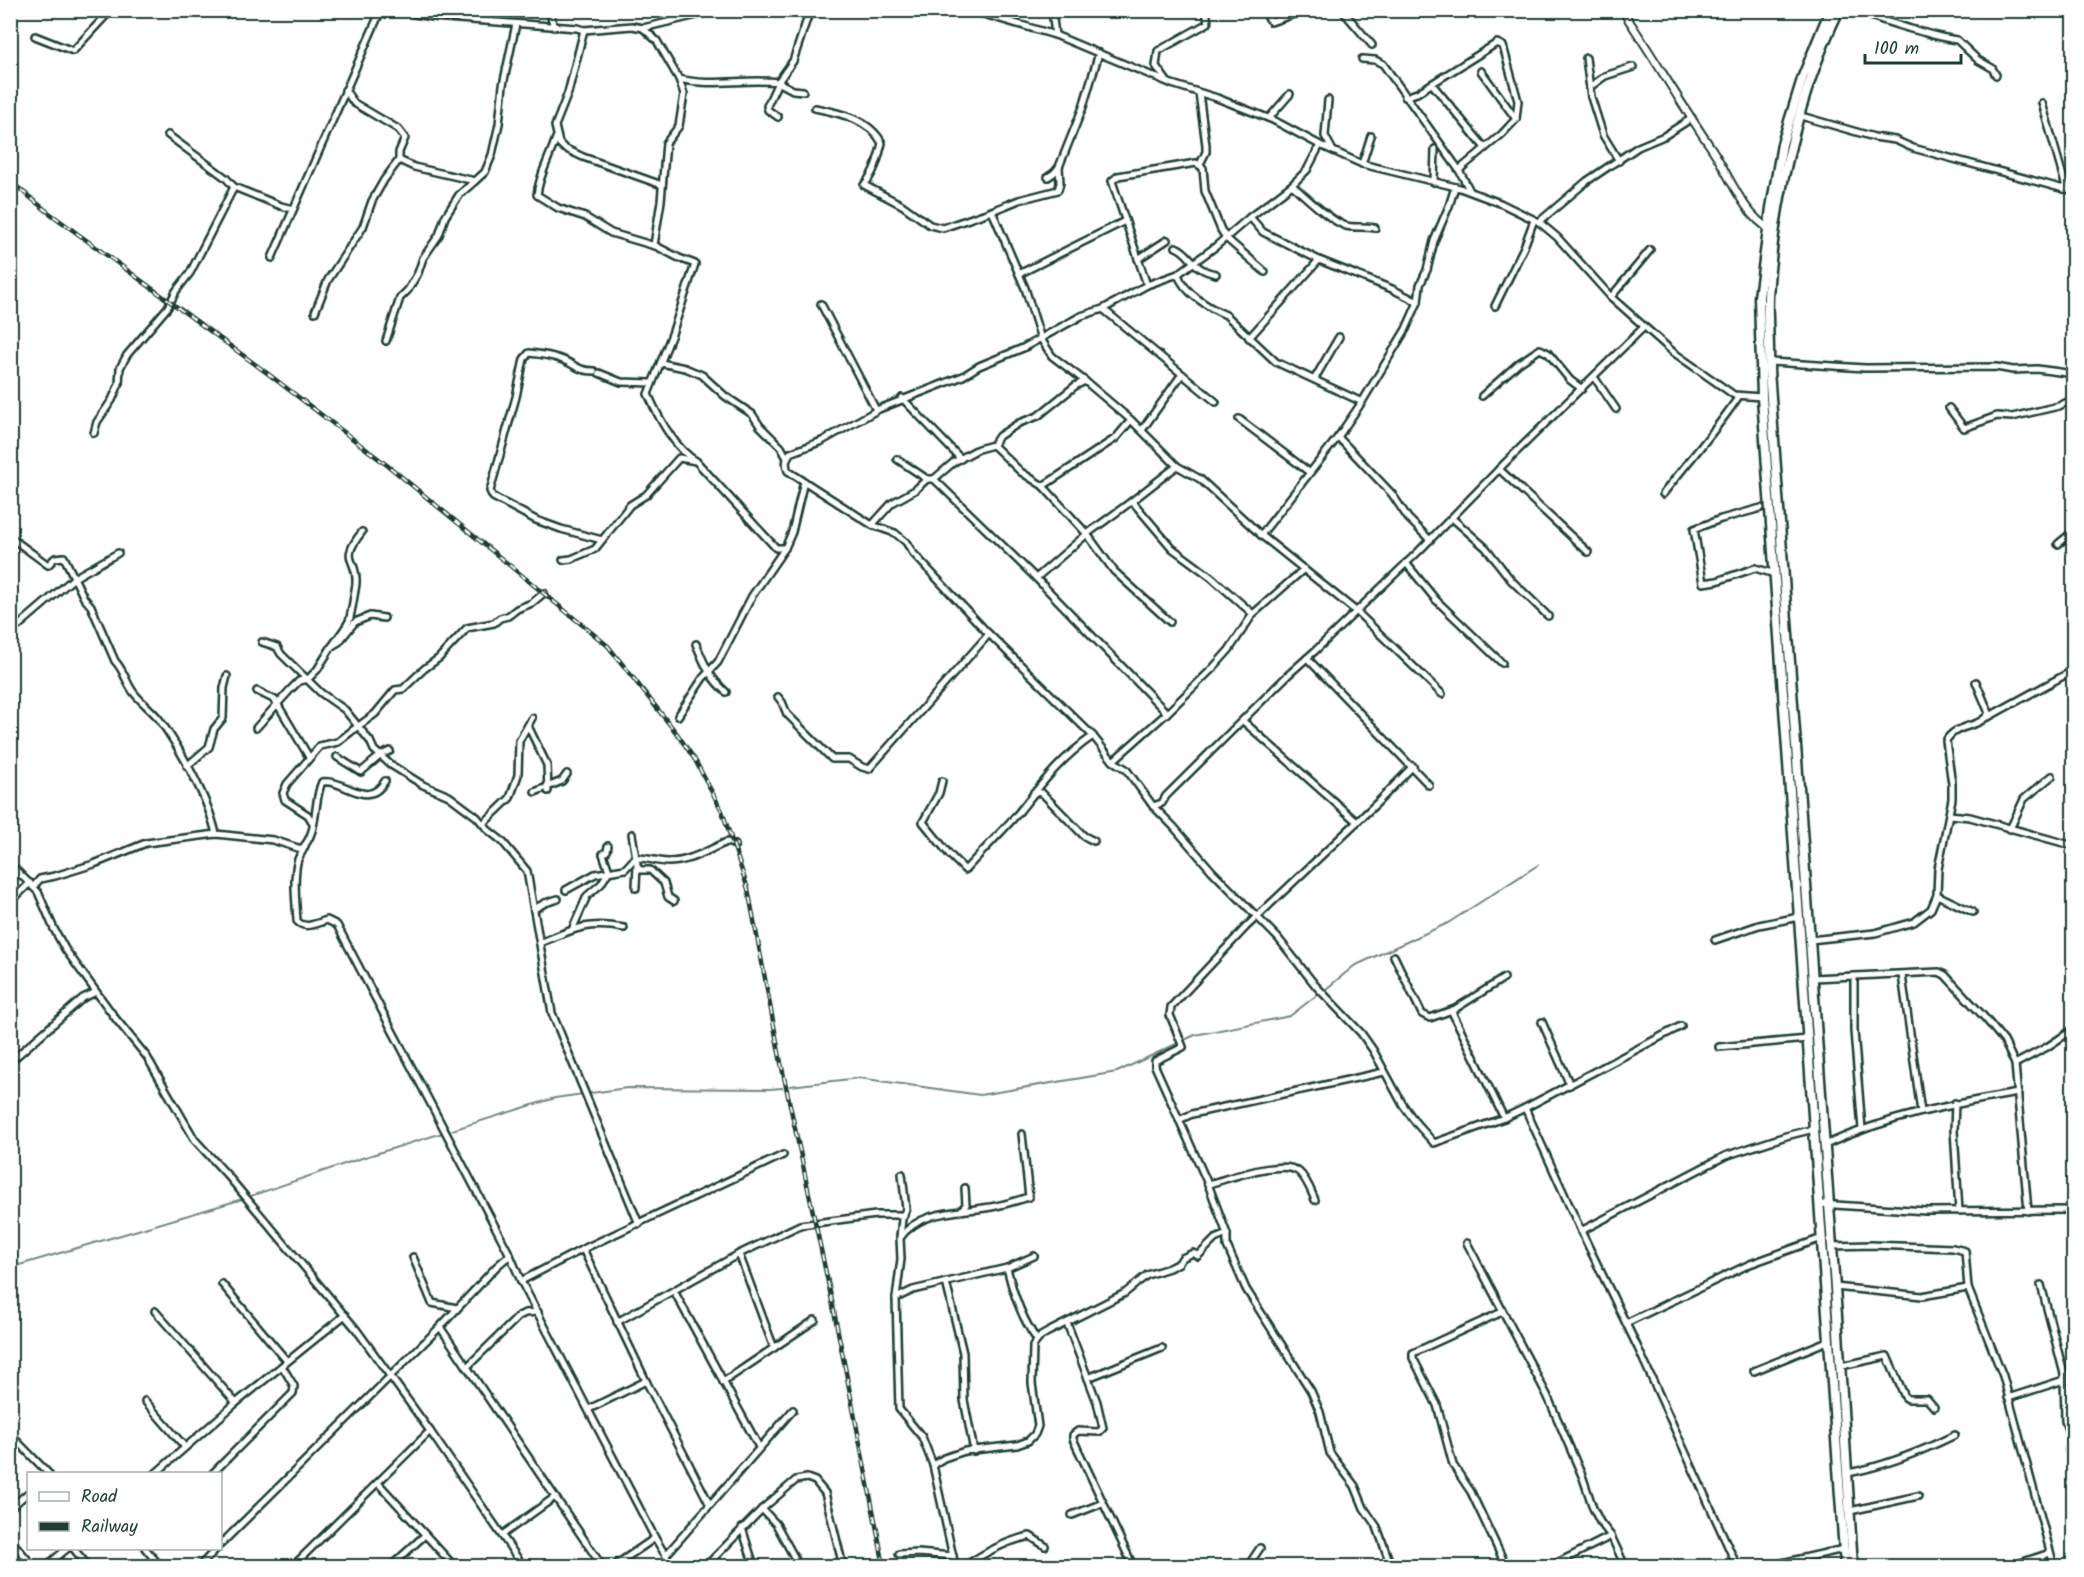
<svg xmlns="http://www.w3.org/2000/svg" width="2084" height="1577" font-family="Kalam,sans-serif">
<style>
.lines{fill:none;stroke-linecap:round;stroke-linejoin:round}
.stream{stroke:#758883;stroke-width:2}
.minor-casing{stroke:#1f3d34;stroke-width:10}
.tertiary-casing{stroke:#1f3d34;stroke-width:10}
.primary-casing{stroke:#1f3d34;stroke-width:13}
.minor{stroke:#fff;stroke-width:5}
.tertiary{stroke:#fff;stroke-width:6}
.primary{stroke:#fff;stroke-width:8}
.rail-casing{stroke:#1f3d34;stroke-width:4.5}
.rail{stroke:#fff;stroke-width:2;stroke-dasharray:7;stroke-linecap:butt}
</style>
<rect width="100%" height="100%" fill="#fff"/>
<filter id="ink" filterUnits="userSpaceOnUse"><feTurbulence type="fractalNoise" baseFrequency=".0167" numOctaves="2"/><feDisplacementMap in="SourceGraphic" scale="12" xChannelSelector="R" yChannelSelector="G"/><feConvolveMatrix kernelMatrix="1 2 1 2 8 2 1 2 1" color-interpolation-filters="sRGB"/></filter>
<g filter="url(#ink)">
<g class="lines">
<g class="stream">
<polyline points="1326,989 1354,966 1448,923 1538,865"/>
<polyline points="790,1086 859,1078 980,1095 1117,1072 1195,1035 1290,1016 1317,995"/>
<polyline points="10,1270 16,1266 236,1201 359,1159 555,1098 627,1088 770,1089 782,1088"/>
</g>
<g class="minor-casing">
<g id="minor">
<polyline points="393,10 432,17 577,28 584,30 632,26 643,28 718,10"/>
<polyline points="549,10 554,27"/>
<polyline points="970,10 1055,35 1172,84 1217,98 1273,120 1320,145 1362,164 1460,188 1500,203 1539,222 1557,237 1611,297 1673,352 1734,395 1762,397"/>
<polyline points="1052,10 1055,35"/>
<polyline points="1263,10 1271,22 1306,10"/>
<polyline points="1342,10 1372,45"/>
<path d="M1857,10C1875,19 1892,23 1911,29C1927,33 1940,38 1957,40L1978,60L1992,68L1996,75"/>
<path d="M643,28L657,41L679,79L684,94L679,126L666,143L661,201L654,245L679,258L695,264L672,334L648,394C658,417 674,448 696,461"/>
<polyline points="584,30 568,93 555,126 559,143 564,148 583,157 662,185"/>
<polyline points="35,36 73,51 111,10"/>
<polyline points="1586,58 1591,97 1603,135 1619,161"/>
<polyline points="1362,59 1375,60 1383,64 1459,170 1470,191"/>
<polyline points="1481,71 1516,119"/>
<path d="M679,79C712,87 745,78 778,82L767,106L768,110L778,117"/>
<polyline points="1166,80 1156,66 1158,51 1208,23 1206,10"/>
<polyline points="1432,84 1485,148"/>
<polyline points="1590,87 1605,76 1633,67"/>
<polyline points="345,90 354,103 398,129 405,138 399,152 399,160"/>
<polyline points="803,91 793,90 778,82 793,61 810,10"/>
<polyline points="1199,93 1206,145 1206,152 1200,164"/>
<polyline points="1405,97 1417,93 1497,43 1503,46 1518,101 1516,119 1502,134 1459,170"/>
<polyline points="1328,100 1325,136 1332,149"/>
<path d="M815,108C840,113 869,119 882,143C878,159 875,172 864,185L902,205L930,225L943,228L992,211L1025,288L1041,339L1052,356L1085,381L1075,386L1038,416L1019,423L999,436L993,445L978,449L954,462L934,479H927L915,490L892,503L872,525"/>
<polyline points="1801,116 1874,137 1895,140 1913,148 1950,158 2064,189 2066,187 2042,103"/>
<polyline points="1269,118 1290,94"/>
<polyline points="168,135 226,178 234,187 281,206 293,209"/>
<path d="M556,138C550,157 539,175 537,195L558,208L585,217L611,233L655,246"/>
<polyline points="1362,164 1371,136"/>
<polyline points="1048,177 1054,173 1059,167 1083,107 1099,53"/>
<polyline points="1434,182 1435,149"/>
<path d="M1292,185C1305,196 1330,221 1346,226C1351,228 1366,226 1375,228"/>
<polyline points="2064,189 2074,190"/>
<polyline points="992,211 1019,200 1058,190 1060,183 1059,167"/>
<polyline points="1250,217 1292,185 1307,170 1320,145"/>
<polyline points="1539,222 1587,181 1638,147 1664,136 1692,118"/>
<path d="M1176,247C1193,254 1190,269 1216,274"/>
<polyline points="272,258 381,10"/>
<polyline points="1138,259 1167,240"/>
<polyline points="1019,274 1125,221"/>
<path d="M1178,274C1183,292 1209,308 1226,315L1276,362L1362,402"/>
<polyline points="1147,285 1112,181 1118,176 1196,163 1203,168 1205,191 1221,230 1226,238 1265,272"/>
<polyline points="1611,297 1650,250"/>
<polyline points="821,304 876,410"/>
<polyline points="1495,306 1524,247 1534,220"/>
<polyline points="1103,309 1216,402"/>
<polyline points="315,312 328,280 363,227 372,201 384,180 399,160 414,167 475,181 485,172 492,155 499,124 503,85 516,24"/>
<polyline points="1644,327 1506,462 1419,551 1316,650 1288,675 1166,796 1162,803 1153,806 1173,826 1212,871 1278,938 1316,986 1361,1033 1373,1050 1403,1105 1416,1123 1434,1143 1504,1118 1525,1108 1681,1026"/>
<polyline points="1249,338 1319,260"/>
<polyline points="386,341 400,298 408,290 418,273 423,258 439,235 445,217 459,195 475,181"/>
<polyline points="1770,362 1865,368 1996,367 2013,370 2037,369 2074,374"/>
<polyline points="661,363 685,368 702,375 725,396 752,414 760,426 781,447 787,458"/>
<path d="M594,371C578,371 576,365 563,360C553,356 540,354 529,353L524,359L516,397L490,491L493,497L536,520L561,529L602,540"/>
<polyline points="599,373 621,382 652,383"/>
<polyline points="1594,377 1616,409"/>
<polyline points="1315,378 1339,337"/>
<polyline points="1085,381 1131,420 1177,466 1200,479 1261,535 1357,612 1442,694"/>
<polyline points="1482,396 1519,363 1540,349 1548,353 1570,380 1582,389"/>
<polyline points="902,398 961,459"/>
<polyline points="1949,408 1964,428 1997,416 2012,417 2059,406 2074,399"/>
<polyline points="1239,419 1309,472"/>
<polyline points="1142,430 1182,374"/>
<polyline points="94,433 97,422 112,400 119,384 120,368 127,355 168,307 176,291 190,273 234,187"/>
<polyline points="1338,437 1392,494 1408,518 1430,540"/>
<polyline points="993,445 1021,472 1043,486 1087,534 1114,571 1170,622"/>
<polyline points="897,459 927,479"/>
<polyline points="1499,469 1588,552"/>
<polyline points="934,479 1036,578 1167,713"/>
<polyline points="1043,486 1116,438 1131,420"/>
<path d="M1663,494C1688,461 1716,431 1739,396"/>
<polyline points="1132,501 1172,548 1211,577 1253,614"/>
<polyline points="1761,508 1721,519 1694,529 1703,583 1717,581 1755,568 1775,574"/>
<polyline points="1452,518 1486,548 1511,580 1548,616"/>
<polyline points="1261,535 1338,437 1362,402 1406,329 1418,302"/>
<path d="M10,537L48,565L55,558L64,557L84,598L91,606L115,661C124,670 126,683 134,693C141,702 152,710 159,719C181,750 208,798 216,834"/>
<polyline points="2058,544 2074,531"/>
<polyline points="563,560 571,559 595,549 630,505 646,495 679,458 696,461 776,548 785,548"/>
<polyline points="1406,563 1436,600 1502,663"/>
<polyline points="1036,578 1087,534 1132,501 1177,466"/>
<polyline points="10,633 74,578 118,553"/>
<polyline points="262,642 277,647 281,654 321,693 345,710 370,741 374,750 391,765 423,785 449,796 477,817 488,830 502,841 527,871 552,1013 639,1224"/>
<path d="M696,644C705,665 709,677 726,692"/>
<path d="M333,645C338,637 345,629 349,621C351,616 355,590 356,584C358,557 338,562 362,532"/>
<polyline points="1307,658 1429,785"/>
<polyline points="257,691 275,700 309,757"/>
<polyline points="778,697 782,702 787,714 832,759 849,759 862,767 869,769 989,634"/>
<polyline points="678,716 703,678 718,662 752,596 785,548 792,532 804,481"/>
<polyline points="1988,717 2074,670"/>
<polyline points="1243,721 1357,822"/>
<polyline points="528,726 547,765 548,791"/>
<polyline points="256,728 290,690 299,681 308,679 317,670 332,646 339,642 355,622 370,616 384,618"/>
<polyline points="337,757 361,772 381,755 390,751"/>
<polyline points="1113,761 1167,713 1212,669 1229,650 1253,614 1304,569"/>
<polyline points="187,766 209,747 214,729 223,718 224,688 227,676"/>
<path d="M942,781L939,793L923,822L949,854L965,870C983,850 1002,832 1019,812C1044,781 1060,759 1093,736"/>
<polyline points="535,792 562,781 567,774"/>
<polyline points="1034,792 1042,793 1084,836 1094,841"/>
<path d="M1153,806L1126,769L1113,761L1093,736L985,630L913,553L906,542L895,533L872,525L788,471C785,464 786,460 790,453L822,441L879,409L963,376L979,366L1023,348L1081,316L1103,309L1147,285L1178,274L1215,247L1250,217L1263,232L1319,260L1392,289L1418,302L1420,285L1427,270L1434,241L1449,206L1455,187"/>
<polyline points="1949,815 1970,817 2074,846"/>
<polyline points="313,823 308,815 285,800 283,793 287,784 320,746 338,742 353,730 375,714 395,690 403,689 424,669 439,658 467,628 494,623 500,618 508,616 517,609 532,603 544,593"/>
<polyline points="483,824 510,798 518,775 519,741 532,718"/>
<polyline points="2010,829 2024,799 2052,776"/>
<polyline points="632,834 637,864 636,888"/>
<path d="M305,846C303,852 298,856 297,863C293,881 296,902 297,921C305,930 317,923 327,920L337,925L510,1255"/>
<polyline points="10,864 38,892 54,929 65,949 116,1019 147,1057 195,1140 228,1176 356,1329 430,1431 523,1566"/>
<polyline points="637,867 641,870 650,870 664,883 668,897 674,901"/>
<path d="M33,887L40,879L55,876L94,864L146,843L216,834L273,840L301,849C319,834 313,801 322,782C344,778 367,811 385,781"/>
<path d="M566,890L595,874L625,869L635,858C647,857 657,862 668,862C690,862 707,850 727,842L735,845"/>
<polyline points="1937,895 1973,912"/>
<polyline points="10,902 30,883"/>
<polyline points="534,909 545,903 558,899"/>
<polyline points="572,930 587,896 601,884 609,871 603,854 607,851 608,846"/>
<polyline points="1715,940 1759,925 1799,917"/>
<path d="M1810,940L1875,933L1914,922L1931,909L1937,895L1938,869L1952,799V784L1946,741C1955,723 1980,729 1989,713L1976,682"/>
<path d="M540,943C573,929 587,921 624,928"/>
<polyline points="1394,956 1422,1014 1430,1018 1455,1009 1504,978"/>
<polyline points="1902,975 1921,1112"/>
<polyline points="1854,976 1854,1031 1862,1129"/>
<polyline points="1813,978 1939,972 1945,975 1985,1018 2004,1041 2015,1064 2028,1211"/>
<polyline points="1455,1010 1452,1012 1504,1118"/>
<polyline points="1542,1022 1570,1085"/>
<polyline points="1719,1047 1808,1039"/>
<polyline points="10,1062 83,998 96,992"/>
<polyline points="2015,1064 2047,1047 2074,1029"/>
<polyline points="1955,1103 1954,1130 1959,1211"/>
<polyline points="1525,1108 1581,1231 1638,1348 1737,1566"/>
<polyline points="1179,1120 1192,1114 1384,1072"/>
<path d="M1825,1145C1886,1117 1952,1104 2018,1093"/>
<path d="M1208,1184C1228,1179 1283,1158 1299,1172C1307,1179 1311,1191 1315,1200"/>
<polyline points="1820,1204 1926,1211 2074,1210"/>
<polyline points="962,1209 966,1205 965,1188"/>
<polyline points="1581,1231 1725,1156 1786,1136 1814,1129"/>
<polyline points="900,1237 902,1219 906,1209 902,1174"/>
<polyline points="1467,1243 1547,1395 1583,1478 1593,1508 1600,1522 1611,1536"/>
<polyline points="1832,1246 1871,1245 1953,1248 1965,1251 1968,1288 2003,1376 2054,1566"/>
<polyline points="739,1254 774,1348"/>
<polyline points="413,1257 432,1303 457,1308"/>
<path d="M1007,1268C1013,1293 1022,1319 1037,1340"/>
<polyline points="521,1281 583,1249"/>
<polyline points="946,1282 963,1353 964,1400 974,1451"/>
<polyline points="222,1284 287,1361"/>
<polyline points="2041,1285 2064,1374 2065,1421 2071,1438 2069,1451 2074,1461"/>
<polyline points="1835,1287 1922,1296 1968,1288"/>
<polyline points="674,1291 759,1447"/>
<path d="M896,1298L901,1259L900,1238C921,1208 964,1213 996,1206C1007,1204 1018,1200 1029,1197L1022,1134"/>
<polyline points="155,1311 236,1403"/>
<polyline points="1502,1312 1413,1353 1413,1358 1437,1405 1453,1465 1471,1492 1506,1566"/>
<polyline points="617,1322 739,1254 800,1225 876,1215 904,1215"/>
<polyline points="1067,1323 1097,1402 1103,1428 1099,1432 1078,1431 1073,1435 1073,1439 1133,1566"/>
<polyline points="1626,1323 1750,1264 1822,1238"/>
<polyline points="440,1327 602,1566"/>
<polyline points="1841,1366 1887,1356 1905,1397 1908,1399 1927,1399 1934,1407"/>
<polyline points="467,1367 519,1316 525,1313 538,1312"/>
<polyline points="1754,1371 1830,1340"/>
<polyline points="1088,1378 1162,1348"/>
<polyline points="723,1382 815,1320"/>
<polyline points="2008,1398 2064,1380"/>
<polyline points="145,1401 185,1447"/>
<polyline points="589,1409 646,1381"/>
<polyline points="10,1434 49,1474"/>
<polyline points="933,1465 944,1458 965,1451 1017,1445 1028,1441 1035,1434 1038,1426 1032,1383 1033,1346 1041,1336 1048,1332 1125,1293 1147,1275 1169,1268 1179,1263 1182,1258 1193,1253 1198,1256 1215,1239 1227,1234"/>
<path d="M1848,1473C1886,1466 1920,1452 1955,1435"/>
<polyline points="155,1474 236,1403 345,1315"/>
<polyline points="212,1474 293,1393 294,1386 282,1366"/>
<polyline points="378,1483 454,1566"/>
<polyline points="709,1503 646,1381 583,1249 783,1155"/>
<polyline points="10,1508 28,1493"/>
<polyline points="762,1509 776,1524 799,1566"/>
<polyline points="1850,1511 1918,1496"/>
<polyline points="1072,1515 1103,1503"/>
<polyline points="742,1528 754,1566"/>
<polyline points="502,1535 555,1497"/>
<polyline points="10,1539 33,1566"/>
<polyline points="220,1545 440,1327 497,1266 510,1255 521,1281 655,1538 672,1566"/>
<polyline points="73,1548 88,1566"/>
<polyline points="145,1548 160,1566"/>
<polyline points="899,1554 918,1553 953,1556"/>
<polyline points="666,1555 793,1410"/>
<polyline points="46,1566 68,1548"/>
<polyline points="200,1566 217,1548"/>
<polyline points="293,1566 430,1431"/>
<polyline points="391,1566 425,1535"/>
<polyline points="614,1566 655,1538"/>
<polyline points="706,1566 762,1509 796,1480 807,1478 815,1481 825,1493 843,1566"/>
<polyline points="955,1566 933,1465 922,1437 899,1409 896,1298 913,1290 1007,1268 1034,1256"/>
<path d="M965,1566C984,1553 1006,1541 1030,1536L1045,1546"/>
<polyline points="1248,1566 1260,1548"/>
<polyline points="1391,1566 1377,1527 1364,1508 1355,1486 1330,1453 1320,1412 1311,1391 1246,1289 1227,1246 1227,1234 1208,1184 1155,1066 1155,1061 1183,1047 1170,1015 1171,1007 1246,927 1378,802 1413,766"/>
<polyline points="1551,1566 1611,1536 1625,1566"/>
<polyline points="1768,1566 1844,1549"/>
<polyline points="2011,1566 2050,1553"/>
</g>
</g>
<g class="tertiary-casing">
<path id="tertiary" d="M1622,10C1653,56 1681,104 1712,149C1730,176 1742,213 1771,230"/>
</g>
<g class="primary-casing">
<g id="primary">
<polyline points="1830,10 1803,76 1782,144 1771,208 1759,297 1762,397 1845,1566"/>
<path d="M1839,10C1798,95 1773,203 1768,297C1767,321 1770,345 1769,370L1837,1316L1853,1566"/>
</g>
</g>
<use href="#minor" class="minor"/>
<use href="#tertiary" class="tertiary"/>
<use href="#primary" class="primary"/>
<g class="rail-casing">
<polyline id="rail" points="10,181 48,212 267,373 392,469 608,646 678,735 695,760 722,811 748,889 781,1063 832,1301 884,1566"/>
</g>
<use href="#rail" class="rail"/>
</g>
</g>
<rect width="2084" height="1577" fill="none" stroke="#fff" stroke-width="36"/>
<rect x="18" y="18" width="2048" height="1541" fill="none" stroke="#1f3d34" stroke-width="2" filter="url(#ink)"/>
<rect x="27" y="1472" width="195" height="78" fill="#ffffff" stroke="#a5b1ae" stroke-width="1.5"/>
<rect x="39" y="1492" width="30" height="9" fill="#ffffff" stroke="#a5b1ae" stroke-width="1.5"/>
<text x="81" y="1502" font-size="18" fill="#1f3d34">Road</text>
<rect x="39" y="1522" width="30" height="9" fill="#1f3d34" stroke="#a5b1ae" stroke-width="1.5"/>
<text x="81" y="1532" font-size="18" fill="#1f3d34">Railway</text>
<path d="M1865 54v9h96v-9" fill="none" stroke="#1f3d34" stroke-width="3"/>
<text x="1874" y="54" font-size="18" fill="#1f3d34" stroke="#ffffff" stroke-width="4.5" paint-order="stroke">100 m</text>
</svg>
